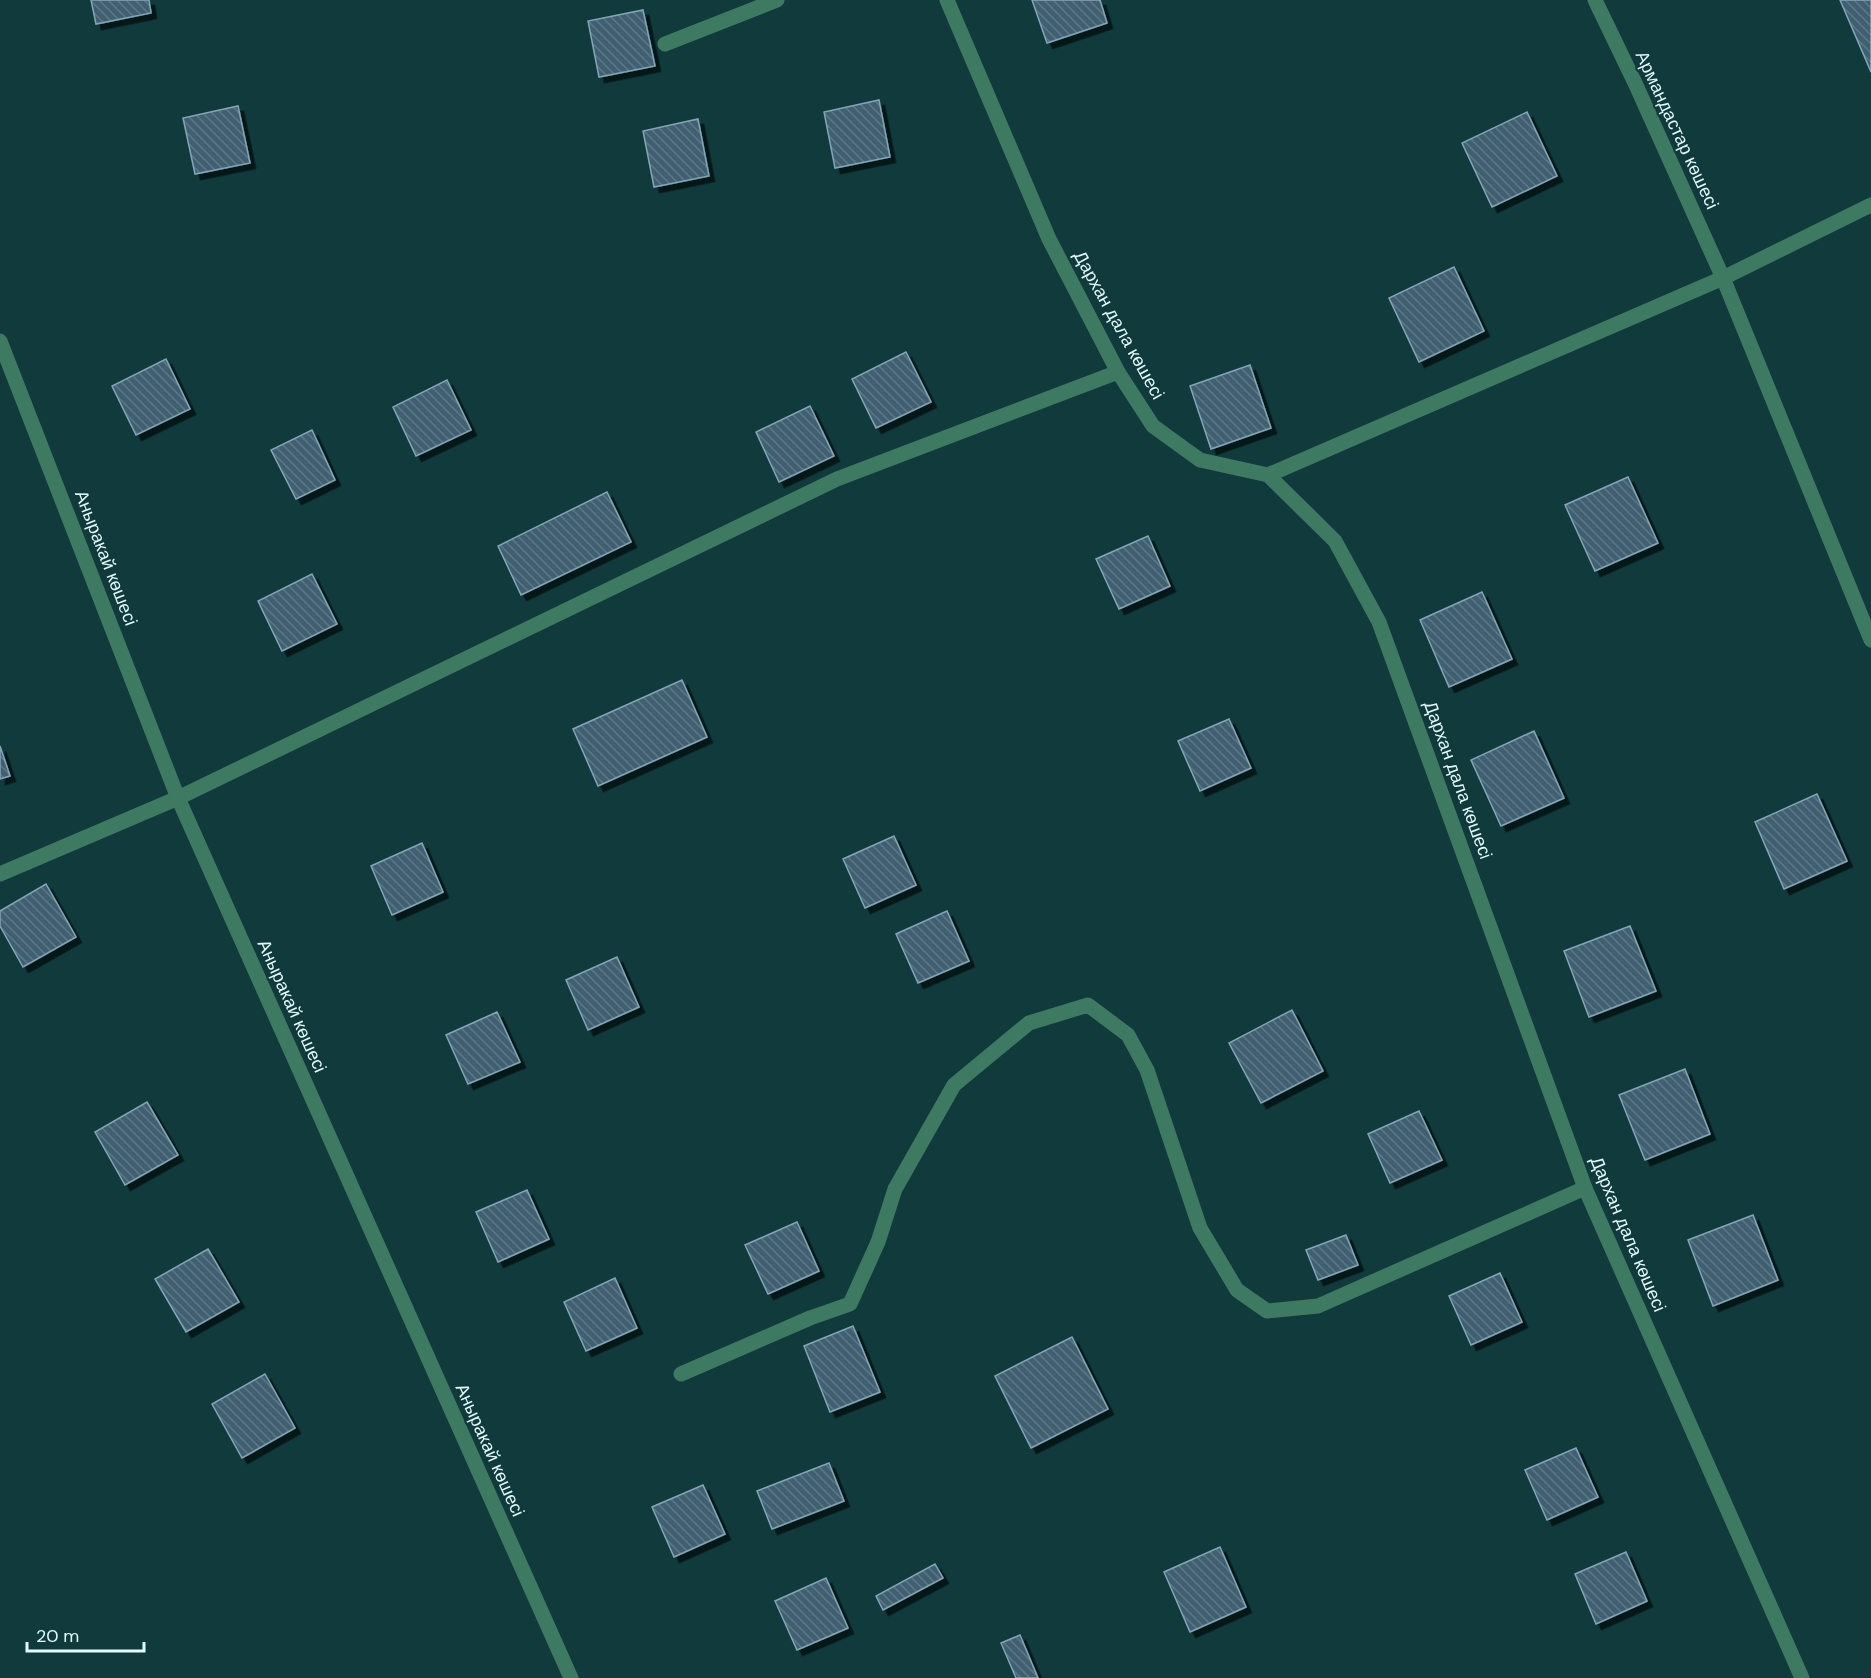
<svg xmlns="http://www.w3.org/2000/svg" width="1871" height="1678" font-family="'DM Sans',sans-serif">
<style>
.building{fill:url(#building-back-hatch);stroke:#84a5b8;stroke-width:1.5;filter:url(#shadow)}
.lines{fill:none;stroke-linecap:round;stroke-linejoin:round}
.lane{stroke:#3e7a62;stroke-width:15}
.street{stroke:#3e7a62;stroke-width:15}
.labels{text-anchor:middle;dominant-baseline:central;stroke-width:4.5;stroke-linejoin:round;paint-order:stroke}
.street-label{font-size:18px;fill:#e3f9fa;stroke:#103a3c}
</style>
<defs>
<pattern id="building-back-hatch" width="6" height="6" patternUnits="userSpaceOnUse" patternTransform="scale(1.5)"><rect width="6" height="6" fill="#416071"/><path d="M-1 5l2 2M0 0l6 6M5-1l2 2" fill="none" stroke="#5c7886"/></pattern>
<filter id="shadow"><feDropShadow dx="5.5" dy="5.5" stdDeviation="0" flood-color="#0009"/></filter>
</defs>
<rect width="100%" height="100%" fill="#103a3c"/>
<g class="building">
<polygon points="91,0 149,0 151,13 96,24"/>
<polygon points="1032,0 1100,0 1107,23 1047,43"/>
<polygon points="1840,0 1871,0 1871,72"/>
<polygon points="643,10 655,66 599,77 588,21"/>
<polygon points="879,100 890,157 835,168 824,112"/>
<polygon points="238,106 250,163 195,174 183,118"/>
<polygon points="1527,112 1557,176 1492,207 1462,143"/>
<polygon points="698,119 709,176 654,187 643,131"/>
<polygon points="1454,267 1484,331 1419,362 1389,298"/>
<polygon points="906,352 931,402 876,428 852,379"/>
<polygon points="166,359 190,409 136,435 112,386"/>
<polygon points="1250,365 1271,428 1211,449 1190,386"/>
<polygon points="447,380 471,430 416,456 393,407"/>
<polygon points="810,406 834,456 779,482 756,432"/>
<polygon points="312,430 335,480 296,499 271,450"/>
<polygon points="1628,477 1658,543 1595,571 1565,505"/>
<polygon points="607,492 631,542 521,595 498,546"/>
<polygon points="1148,536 1170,586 1119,609 1096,559"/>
<polygon points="312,574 337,624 282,651 258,601"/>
<polygon points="1482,592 1512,659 1449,687 1420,620"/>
<polygon points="682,680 707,737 598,786 573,729"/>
<polygon points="1229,719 1251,768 1200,791 1178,741"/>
<polygon points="1534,731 1564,798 1501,826 1471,760"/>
<polygon points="0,746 10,776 0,779"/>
<polygon points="1817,794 1847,861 1784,889 1755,822"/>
<polygon points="894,836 916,885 865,908 843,859"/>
<polygon points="422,843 443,892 392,915 371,866"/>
<polygon points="46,884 76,937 23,967 0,926 0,911"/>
<polygon points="947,911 969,961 918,983 896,934"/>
<polygon points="1630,926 1656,991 1589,1017 1564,951"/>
<polygon points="617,957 639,1007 588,1030 566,980"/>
<polygon points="1292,1010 1323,1071 1261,1103 1229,1043"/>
<polygon points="497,1012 520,1062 468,1084 446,1035"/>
<polygon points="1685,1069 1710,1134 1645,1160 1619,1095"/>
<polygon points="147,1102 178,1155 125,1185 95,1132"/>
<polygon points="1419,1111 1442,1160 1390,1183 1368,1134"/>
<polygon points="527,1190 549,1239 498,1262 476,1212"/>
<polygon points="1753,1215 1778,1280 1713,1306 1688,1240"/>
<polygon points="797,1222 819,1271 768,1294 745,1245"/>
<polygon points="1346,1235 1358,1265 1318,1280 1306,1250"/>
<polygon points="208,1249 239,1302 186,1332 155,1279"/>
<polygon points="1500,1273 1522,1322 1471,1345 1449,1296"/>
<polygon points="615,1278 637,1328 586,1351 564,1302"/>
<polygon points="853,1326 880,1392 830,1412 804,1346"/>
<polygon points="1072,1337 1108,1409 1031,1448 995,1376"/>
<polygon points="265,1374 295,1428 242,1458 212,1404"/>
<polygon points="1576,1448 1598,1497 1547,1520 1525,1470"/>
<polygon points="829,1463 844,1501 772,1529 757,1491"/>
<polygon points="703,1485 725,1534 674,1557 652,1507"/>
<polygon points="1220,1547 1246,1607 1190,1632 1164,1572"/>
<polygon points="1626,1552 1647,1601 1596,1624 1575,1574"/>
<polygon points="935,1564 943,1578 883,1610 876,1596"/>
<polygon points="826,1578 848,1628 797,1650 775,1601"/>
<polygon points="1020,1635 1038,1678 1016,1678 1001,1643"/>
</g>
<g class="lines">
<g class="lane">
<polyline points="665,44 777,0"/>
<polyline points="1268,475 1723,278 1871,205"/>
<polyline points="0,874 178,798 837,479 1118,372"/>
</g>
<g class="street">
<polyline points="947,0 1049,239 1118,372 1153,426 1200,460 1268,475 1335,541 1379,622 1585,1188 1802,1678"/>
<polyline points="1595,0 1635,83 1723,278 1871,640"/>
<polyline points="0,341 178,798 571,1678"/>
<polyline points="681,1374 810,1318 850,1304 878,1242 895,1189 954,1085 1029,1023 1088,1005 1128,1035 1147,1070 1200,1228 1237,1290 1267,1311 1318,1306 1585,1188"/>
</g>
</g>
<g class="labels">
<g class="street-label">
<text transform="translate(1677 130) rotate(65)">Армандастар көшесі</text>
<text transform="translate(1119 325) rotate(61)">Дархан дала көшесі</text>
<text transform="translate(106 558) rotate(69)">Аныракай көшесі</text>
<text transform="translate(1458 780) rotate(70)">Дархан дала көшесі</text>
<text transform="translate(292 1006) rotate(66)">Аныракай көшесі</text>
<text transform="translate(1628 1234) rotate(67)">Дархан дала көшесі</text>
<text transform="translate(490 1450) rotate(66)">Аныракай көшесі</text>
</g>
</g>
<path d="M27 1642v9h117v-9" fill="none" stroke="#e3f9fa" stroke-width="3"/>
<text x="36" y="1642" font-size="18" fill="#e3f9fa" stroke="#103a3c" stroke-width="4.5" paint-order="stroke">20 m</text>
</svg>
